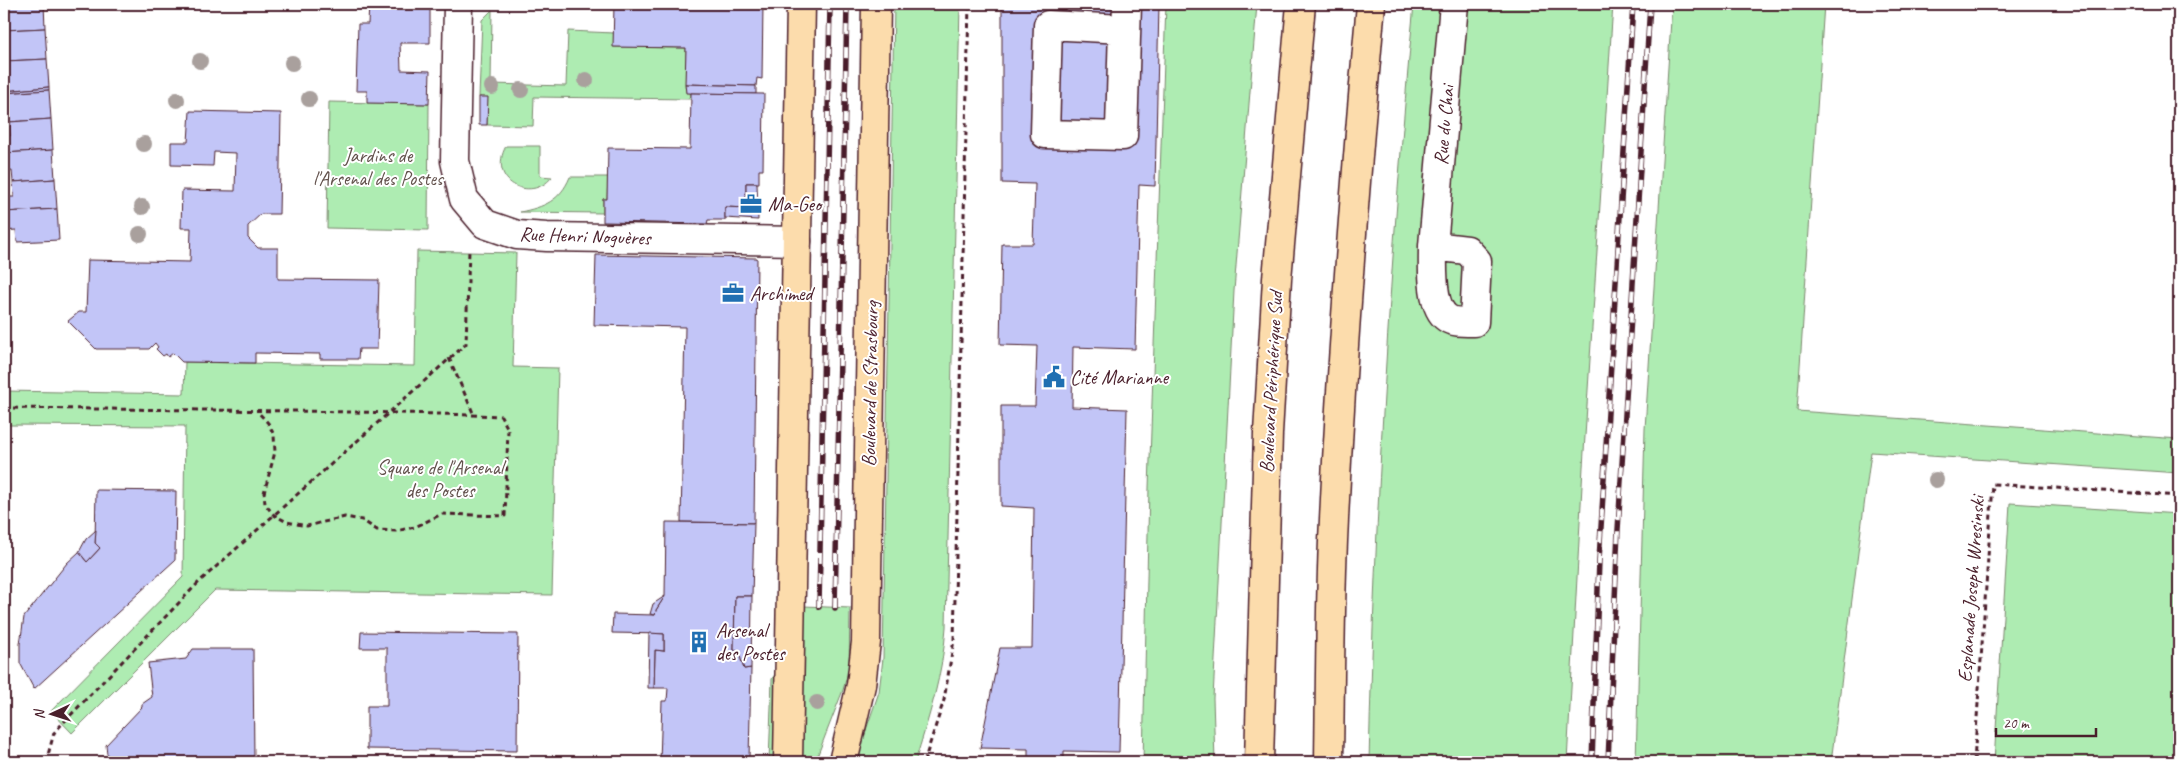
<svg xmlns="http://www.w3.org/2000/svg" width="2183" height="766" font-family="Caveat,sans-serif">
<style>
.green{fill:#aeecb2;stroke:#7c866e}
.building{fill:#c2c5f7;stroke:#4a1f2b}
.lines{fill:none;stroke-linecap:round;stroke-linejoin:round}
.minor-casing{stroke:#4a1f2b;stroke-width:31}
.major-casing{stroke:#4a1f2b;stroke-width:31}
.highway-casing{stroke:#4a1f2b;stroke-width:31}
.path{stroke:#4a1f2b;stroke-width:3;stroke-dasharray:5 4;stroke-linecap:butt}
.minor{stroke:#fff;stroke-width:28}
.major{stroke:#fcdcac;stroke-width:28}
.highway{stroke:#fcdcac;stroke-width:28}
.rail-casing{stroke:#4a1f2b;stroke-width:5.5}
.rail{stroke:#fff;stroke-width:4;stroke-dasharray:11;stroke-linecap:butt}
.tree{fill:#a9a09d}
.labels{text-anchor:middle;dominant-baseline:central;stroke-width:4;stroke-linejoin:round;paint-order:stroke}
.street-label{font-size:20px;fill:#4a1f2b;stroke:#fff}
.park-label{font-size:20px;fill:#63524d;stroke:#fff}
.poi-label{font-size:20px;fill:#4a1f2b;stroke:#fff;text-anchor:start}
</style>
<rect width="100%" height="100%" fill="#fff"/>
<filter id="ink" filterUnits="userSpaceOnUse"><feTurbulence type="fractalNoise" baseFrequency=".02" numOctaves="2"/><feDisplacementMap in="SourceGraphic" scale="10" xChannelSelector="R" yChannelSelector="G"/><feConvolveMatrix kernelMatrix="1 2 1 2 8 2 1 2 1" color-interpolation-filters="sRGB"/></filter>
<g filter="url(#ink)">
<g class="green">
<path d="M894,4H960L946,627C943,674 929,717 915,762H855L879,692L883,658Z"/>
<polygon points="1166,4 1257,4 1234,291 1213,698 1215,762 1143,762 1149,488"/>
<path d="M1414,4H1613L1583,467L1567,762H1369C1375,509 1390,256 1414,4Z"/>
<polygon points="1672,4 1824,4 1797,411 2179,439 2179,473 1871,452 1831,762 1636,762 1645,429"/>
<polygon points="492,10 491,84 566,86 568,31 614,33 614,47 686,48 686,92 691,93 691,99 534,97 533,126 487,125 487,98 479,97 482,20"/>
<polygon points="329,102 429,104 428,230 327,228"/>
<path d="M506,146H540V176L552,177C530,204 487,181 506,146Z"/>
<path d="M570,177H608L607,199H603V213L520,212C544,207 560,201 570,177Z"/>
<polygon points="417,251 516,253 513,367 558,368 552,595 215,590 72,733 51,711 183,577 185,426 4,425 4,391 184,394 185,362 415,366"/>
<polygon points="2010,503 2179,514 2179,762 1994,762"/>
<polygon points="804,606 850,608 849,669 843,690 815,762 800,762"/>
<polygon points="782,663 783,762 769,762 772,679"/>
</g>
<g class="building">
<polygon points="4,4 44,4 45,28 4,30"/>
<polygon points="369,4 430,4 430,43 400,43 401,70 430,71 429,104 367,103 367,91 356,91 358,24 368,24"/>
<polygon points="614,4 763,4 762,79 757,78 756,86 685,84 686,48 613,47"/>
<polygon points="1002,4 1159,4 1155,186 1139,185 1135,349 1073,347 1072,407 1127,409 1119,752 1064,751 1064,762 1028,762 1028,749 980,748 1000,648 1032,648 1034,508 1001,506 1001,406 1035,406 1037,346 1000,345 1002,244 1033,244 1035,184 1002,183"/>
<polygon points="45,28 47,59 5,61 4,30"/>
<polygon points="47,59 49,87 4,91 5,61"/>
<polygon points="685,84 756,86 756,94 686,93"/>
<polygon points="49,87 49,90 4,93 4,91"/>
<polygon points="49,90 51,119 9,122 9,111 4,111 4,93"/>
<polygon points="691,93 764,94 763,170 759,170 759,183 746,183 746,208 725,207 725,220 708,220 707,224 603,222 603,199 607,199 608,148 690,149"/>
<polygon points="479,97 488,97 487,125 479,125"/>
<polygon points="190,111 281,113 279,214 261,214 248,226 248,238 258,248 278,248 278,279 379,280 377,349 359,349 358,359 320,359 320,354 255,353 255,363 182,362 173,353 168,357 166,354 163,356 156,349 158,347 155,343 149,349 96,349 68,321 79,312 86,312 88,260 190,262 191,228 181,228 182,190 235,191 236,153 214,152 213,166 171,165 171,142 188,142"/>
<polygon points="51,119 53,150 4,153 4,136 10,136 9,122"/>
<polygon points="53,150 55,179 13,182 12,171 4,171 4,153"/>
<polygon points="55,179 57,209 4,212 4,197 14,197 13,182"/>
<polygon points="746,183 757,183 758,220 725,218 725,207 746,208"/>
<polygon points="57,209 59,240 17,242 16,230 4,231 4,212"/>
<polygon points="596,255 757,258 754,523 681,522 685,327 594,325"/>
<polygon points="96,490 176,491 175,560 34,689 20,663 20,644 24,617 67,563 79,552 87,562 100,548 95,543"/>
<polygon points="666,522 754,523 752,596 735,596 734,650 738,650 744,669 751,668 749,759 741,759 741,762 660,762 662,701 667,701 668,688 654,688 655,650 664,651 664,634 612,633 613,614 655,615 656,610 665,596"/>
<polygon points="96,530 95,543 100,548 87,562 79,552 86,539"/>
<polygon points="665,596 656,610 655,615 650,614 653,604"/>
<polygon points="735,596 752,596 751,668 744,669 738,650 734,650"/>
<polygon points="361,632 518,634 517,751 367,749 367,706 387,706 387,648 360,648"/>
<polygon points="649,633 664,634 664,651 655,650 654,688 648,688"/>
<polygon points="193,649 253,649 254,762 114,762 111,760 107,754 106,745 142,707 142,704 152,697 148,663 186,659"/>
</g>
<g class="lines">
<g class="minor-casing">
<g id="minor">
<polyline points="458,4 455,161 464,199 485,224 517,235 547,237 797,241"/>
<polyline points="1120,128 1123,29 1048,25 1045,134 1123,136 1127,4"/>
<path d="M1433,246L1467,250L1477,261L1474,322C1466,322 1454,323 1447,318C1430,306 1433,264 1433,246L1454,4"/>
</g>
</g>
<g class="major-casing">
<g id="major">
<polyline points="788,762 801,4"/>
<polyline points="843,762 861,685 866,642 876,4"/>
</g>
</g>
<g class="highway-casing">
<g id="highway">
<polyline points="1259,762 1268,433 1277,279 1301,4"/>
<path d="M1329,762C1330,688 1330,614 1333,541C1341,361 1355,183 1371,4"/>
</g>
</g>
<g class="path">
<polyline points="449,358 474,415"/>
<path d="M4,408C170,410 336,410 501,416L508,429L505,516L442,514L415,527L396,531L377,530L362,520L345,517L307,526L287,522L274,515L265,504L264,493L275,452L274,435L268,423L257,411"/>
<polyline points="46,762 54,733 62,724 200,581 466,344 469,250"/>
<polyline points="924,762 944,700 954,640 969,4"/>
<polyline points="1974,762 1993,484 2179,496"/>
</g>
<use href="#minor" class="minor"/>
<use href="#major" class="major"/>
<use href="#highway" class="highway"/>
<g class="rail-casing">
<g id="rail">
<polyline points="819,607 830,4"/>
<polyline points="835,608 847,4"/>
<polyline points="1592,762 1599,560 1633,4"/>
<polyline points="1608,762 1618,530 1650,4"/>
</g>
</g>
<use href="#rail" class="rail"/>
</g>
<g class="tree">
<circle cx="200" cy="61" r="8"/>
<circle cx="292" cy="63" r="8"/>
<circle cx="586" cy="80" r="8"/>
<circle cx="492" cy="87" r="8"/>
<circle cx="521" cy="90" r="8"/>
<circle cx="309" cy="99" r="8"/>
<circle cx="177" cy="100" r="8"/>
<circle cx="144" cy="144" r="8"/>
<circle cx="142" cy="207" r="8"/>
<circle cx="140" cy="234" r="8"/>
<circle cx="1936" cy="480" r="8"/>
<circle cx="817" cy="703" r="8"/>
</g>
</g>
<defs>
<g id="office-bare" transform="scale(1.725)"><path d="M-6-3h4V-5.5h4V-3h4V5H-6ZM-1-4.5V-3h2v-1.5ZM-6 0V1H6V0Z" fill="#1f6fb2" stroke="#fff" stroke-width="2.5" paint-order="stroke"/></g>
<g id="civic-bare" transform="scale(1.725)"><path d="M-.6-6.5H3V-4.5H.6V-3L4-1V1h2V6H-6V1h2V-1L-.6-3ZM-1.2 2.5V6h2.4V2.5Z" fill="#1f6fb2" stroke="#fff" stroke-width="2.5" paint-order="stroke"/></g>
<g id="building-bare" transform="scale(1.725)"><path d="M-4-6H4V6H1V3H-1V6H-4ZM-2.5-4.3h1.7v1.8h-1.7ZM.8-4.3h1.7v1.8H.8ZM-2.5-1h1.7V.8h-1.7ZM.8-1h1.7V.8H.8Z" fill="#1f6fb2" stroke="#fff" stroke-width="2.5" paint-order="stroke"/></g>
</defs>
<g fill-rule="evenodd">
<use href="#office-bare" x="751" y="204"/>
<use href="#office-bare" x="733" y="293"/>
<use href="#civic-bare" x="1054" y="377"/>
<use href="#building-bare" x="699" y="642"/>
</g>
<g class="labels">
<g class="street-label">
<text transform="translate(1444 125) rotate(-85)">Rue du Chai</text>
<text transform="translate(585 236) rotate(2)">Rue Henri Noguères</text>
<text transform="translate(1271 382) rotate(-87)">Boulevard Périphérique Sud</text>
<text transform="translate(870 384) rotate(-89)">Boulevard de Strasbourg</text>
<text transform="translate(1971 589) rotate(-86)">Esplanade Joseph Wresinski</text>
</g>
<g class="park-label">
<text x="378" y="155">Jardins de<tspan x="378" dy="23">l'Arsenal des Postes</tspan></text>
<text x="440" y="467">Square de l'Arsenal<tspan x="440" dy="23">des Postes</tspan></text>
</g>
<g class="poi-label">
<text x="768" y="204">Ma-Geo</text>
<text x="750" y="293">Archimed</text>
<text x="1070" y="377">Cité Marianne</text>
<text x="716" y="630">Arsenal<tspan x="716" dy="23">des Postes</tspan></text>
</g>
</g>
<rect width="2183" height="766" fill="none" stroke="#fff" stroke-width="20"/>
<rect x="10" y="10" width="2163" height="746" fill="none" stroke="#4a1f2b" stroke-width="2" filter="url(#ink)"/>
<g transform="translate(52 714) rotate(266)" stroke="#ffffff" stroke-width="4" paint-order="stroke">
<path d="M0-4L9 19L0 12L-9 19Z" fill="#4a1f2b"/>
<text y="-8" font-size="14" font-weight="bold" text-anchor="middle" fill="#4a1f2b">N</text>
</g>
<path d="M1996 728v8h100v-8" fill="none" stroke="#4a1f2b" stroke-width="2.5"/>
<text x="2003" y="728" font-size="15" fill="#4a1f2b" stroke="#ffffff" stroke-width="4" paint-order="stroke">20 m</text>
</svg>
